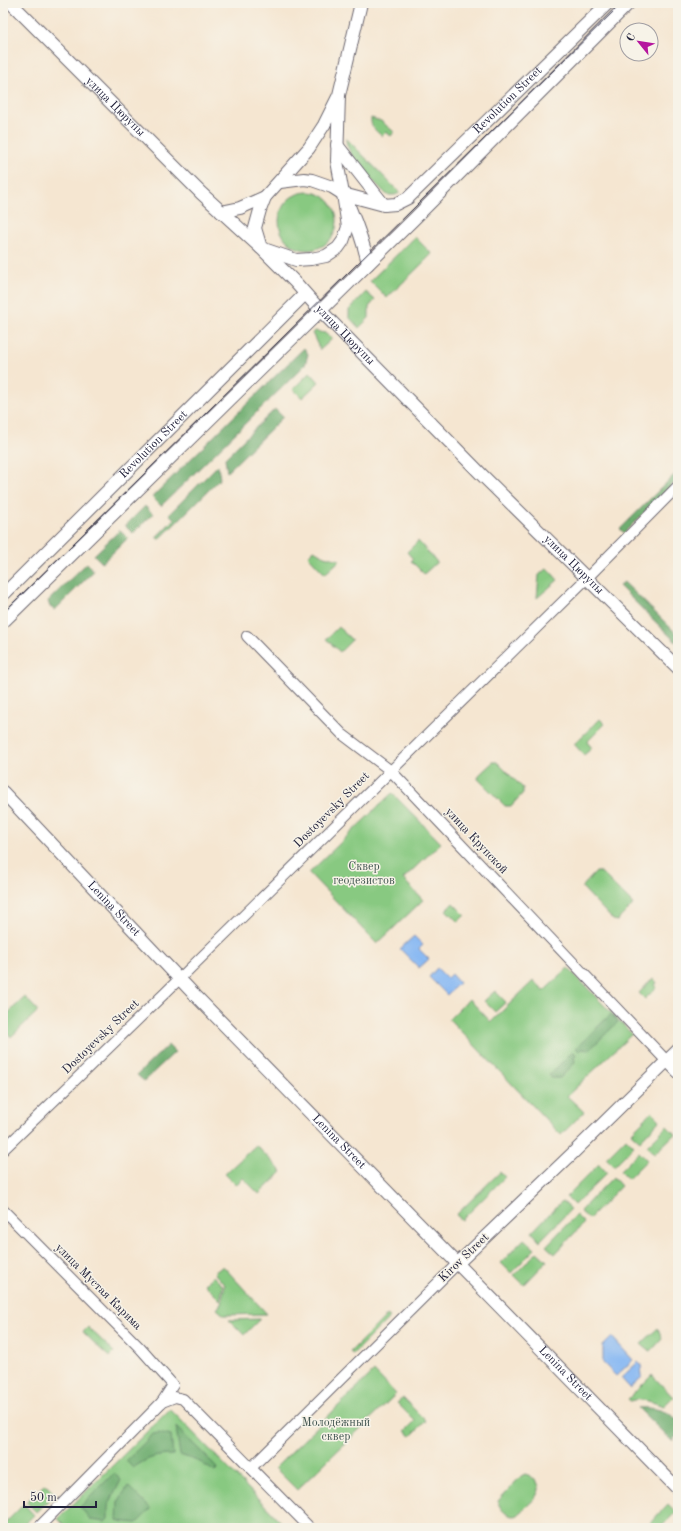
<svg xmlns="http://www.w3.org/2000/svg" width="681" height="1531" font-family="'Old Standard TT',serif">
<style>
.green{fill:#88c981;stroke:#55765e}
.forest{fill:#6ead6f;stroke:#486855}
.water{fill:#87b8f3;stroke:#546d97}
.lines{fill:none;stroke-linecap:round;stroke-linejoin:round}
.minor-casing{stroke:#6c6770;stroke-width:12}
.major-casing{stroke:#6c6770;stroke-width:14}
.minor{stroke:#fff;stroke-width:10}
.major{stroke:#fff;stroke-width:12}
.tram{stroke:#22223b;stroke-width:1}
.labels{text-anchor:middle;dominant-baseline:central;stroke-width:3;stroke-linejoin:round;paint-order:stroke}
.street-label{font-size:12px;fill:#22223b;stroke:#f7f3e8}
.park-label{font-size:12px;fill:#415450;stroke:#f7f3e8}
</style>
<rect width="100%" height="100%" fill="#f7f3e8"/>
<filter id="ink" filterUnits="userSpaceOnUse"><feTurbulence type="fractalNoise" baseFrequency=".025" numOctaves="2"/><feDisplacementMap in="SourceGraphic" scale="8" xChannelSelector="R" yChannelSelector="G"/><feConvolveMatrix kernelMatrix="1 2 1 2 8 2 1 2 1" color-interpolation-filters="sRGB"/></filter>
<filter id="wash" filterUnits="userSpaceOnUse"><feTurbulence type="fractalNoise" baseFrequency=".012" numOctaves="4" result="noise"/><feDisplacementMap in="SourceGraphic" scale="16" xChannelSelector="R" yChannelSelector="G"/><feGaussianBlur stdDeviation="0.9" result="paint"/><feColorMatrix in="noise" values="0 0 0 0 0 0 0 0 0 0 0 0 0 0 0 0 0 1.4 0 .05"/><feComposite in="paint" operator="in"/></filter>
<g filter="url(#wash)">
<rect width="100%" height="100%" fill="#f5e6d1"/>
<g class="green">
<path d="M371,118L381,121L394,132L391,136L386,132L382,136C376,131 370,127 371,118Z"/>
<path d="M346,138L400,193L395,195H387C375,182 345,156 346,138Z"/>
<circle cx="308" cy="221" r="29"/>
<polygon points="415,237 432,254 387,298 370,281"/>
<polygon points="366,292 375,300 369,307 369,318 359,328 349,317 349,310"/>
<polygon points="315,331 325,333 332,339 320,350 312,333"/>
<polygon points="310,372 319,382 302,398 293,389"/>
<polygon points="418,541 437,562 424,574 411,561 413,559 407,552"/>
<polygon points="314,550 324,556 340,560 325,574 308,556"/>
<polygon points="547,568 558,580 537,598 539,575"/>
<polygon points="338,627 352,640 340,652 326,639"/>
<polygon points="600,719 605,724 587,742 592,748 584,755 574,744"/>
<polygon points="493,762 497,762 523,788 523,793 511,806 505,806 478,779 479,775"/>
<polygon points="392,793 441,843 403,879 423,900 377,944 309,873"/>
<polygon points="596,872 600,872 603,874 633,904 631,907 617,921 613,920 582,887"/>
<polygon points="453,903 465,915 458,922 446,910"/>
<polygon points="568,968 632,1034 567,1096 584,1112 561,1135 449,1019 469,999 491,1022 533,981 544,991"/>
<polygon points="653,978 657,983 655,985 657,987 645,999 639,993"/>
<polygon points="495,991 506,1002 495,1012 484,1001"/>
<polygon points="25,997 38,1011 11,1037 3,1028 3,1018"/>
<polygon points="652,1112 660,1120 640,1141 631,1133"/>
<polygon points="667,1126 675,1134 654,1154 647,1146"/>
<polygon points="626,1138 634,1146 614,1166 606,1158"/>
<polygon points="256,1145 282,1172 259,1194 243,1178 236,1185 225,1174"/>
<polygon points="639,1152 647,1160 628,1179 620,1171"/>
<polygon points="599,1164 607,1173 574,1205 566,1197"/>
<polygon points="500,1172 505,1177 462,1220 456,1215"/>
<polygon points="613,1177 621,1186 589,1219 580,1211"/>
<polygon points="562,1201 571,1209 540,1241 532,1232"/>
<polygon points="576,1215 584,1223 555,1254 546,1246"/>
<polygon points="524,1239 535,1249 511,1273 501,1263"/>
<polygon points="537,1252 547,1261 524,1285 514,1275"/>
<polygon points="223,1266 267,1314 224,1315 217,1309 221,1304 225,1285 214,1273"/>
<polygon points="213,1276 223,1286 220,1300 204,1284"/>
<polygon points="387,1315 390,1317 353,1354 350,1352"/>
<polygon points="260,1319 244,1335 229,1320"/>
<polygon points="88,1327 114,1352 109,1357 83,1332"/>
<polygon points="658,1328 662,1339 651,1351 648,1350 641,1344"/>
<polygon points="374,1371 396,1394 297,1490 275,1468"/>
<path d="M652,1375L673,1397L664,1406C654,1403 641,1397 630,1401L628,1399Z"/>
<polygon points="403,1398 426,1421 411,1436 405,1431 415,1421 397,1403"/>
<polygon points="170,1409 287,1528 67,1528 58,1519"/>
<path d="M525,1474C530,1475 532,1478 536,1481C547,1493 525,1507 517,1515C509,1519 499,1509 498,1501L521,1476Z"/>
<polygon points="45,1484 55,1494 36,1512 26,1502"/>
<polygon points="24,1504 34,1515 21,1528 3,1528 3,1525"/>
<polygon points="668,1504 676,1512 660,1528 655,1528 650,1523"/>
</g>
<g class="forest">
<polygon points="304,348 308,354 305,365 161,506 152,497"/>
<polygon points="275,409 283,417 227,472 225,458"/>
<polygon points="218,465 220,479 159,540 156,537 174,519 169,514"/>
<polygon points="678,471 678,479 624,533 620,529"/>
<polygon points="145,506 153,514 133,533 125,526"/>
<polygon points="120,530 128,538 102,563 94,555"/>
<polygon points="87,563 94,571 55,610 50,607 48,601"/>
<polygon points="624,582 678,635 678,644 619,586"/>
<polygon points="611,1014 618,1022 589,1050 582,1049 579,1051 576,1048"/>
<polygon points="168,1045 175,1052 144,1081 137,1075"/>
<polygon points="573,1051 576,1054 574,1057 575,1063 560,1078 552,1078 549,1075"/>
<path d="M638,1408C654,1407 667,1410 678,1421V1434L672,1441Z"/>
<polygon points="176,1427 217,1467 218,1469 215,1472 200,1462 180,1455"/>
<path d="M159,1433L171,1436L173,1455C156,1455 147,1458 133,1468L126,1461L153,1434Z"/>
<polygon points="114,1473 121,1480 108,1506 108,1519 105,1522 91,1520 80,1507"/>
<polygon points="128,1486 151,1509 137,1523 117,1521 118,1502"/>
</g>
<g class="water">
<polygon points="414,936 423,945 419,949 429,959 419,968 400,949"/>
<polygon points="437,968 447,978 451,974 459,983 447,995 429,977"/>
<polygon points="612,1337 633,1360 616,1376 603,1363 603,1346"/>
<polygon points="638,1362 641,1365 642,1377 630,1388 621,1378"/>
</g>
</g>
<g filter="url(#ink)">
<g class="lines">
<g class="minor-casing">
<g id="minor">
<polyline points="247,636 342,734 391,771 678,1073"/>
<polyline points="3,1150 163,995 587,578 678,486"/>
<polyline points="3,1210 140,1348 173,1385 162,1402 38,1528"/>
<polyline points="162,1402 175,1397 183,1399 310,1528"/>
<polyline points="251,1468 458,1263"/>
</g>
</g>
<g class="major-casing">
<g id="major">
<path id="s1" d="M11,3L201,193L261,248L295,282L320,310L482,475L678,668"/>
<polyline points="339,95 337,161 343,194 348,227 343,241 338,248 326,256 311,259 296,260 261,248 255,228 260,210 265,197 309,148 324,125 339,95 361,3"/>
<polyline points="337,145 384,205"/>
<path id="s2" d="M280,182L304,179L312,180L332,187L343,194L384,205L396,204L408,198L608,3"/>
<path d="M349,206C357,225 364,243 368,264"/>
<polyline points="221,212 240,208 265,197"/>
<path id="s3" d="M3,595L305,294"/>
<polyline points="3,622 413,220 629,3"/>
<path id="s4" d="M3,792L191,991L678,1489"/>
<polyline points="458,1263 574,1152 678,1050"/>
</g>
</g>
<use href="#minor" class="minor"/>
<use href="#major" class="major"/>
<polyline class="tram" points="3,613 622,3"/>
</g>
</g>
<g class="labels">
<g class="street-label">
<text stroke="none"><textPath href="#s2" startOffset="274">Revolution Street</textPath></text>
<text stroke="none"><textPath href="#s1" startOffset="147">улица Цюрупы</textPath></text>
<text stroke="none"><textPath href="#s1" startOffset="471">улица Цюрупы</textPath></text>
<text stroke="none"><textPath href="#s3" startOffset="213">Revolution Street</textPath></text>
<text stroke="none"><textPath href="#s1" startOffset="795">улица Цюрупы</textPath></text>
<text transform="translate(332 810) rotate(-45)">Dostoyevsky Street</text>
<text transform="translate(476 841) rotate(47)">улица Крупской</text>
<text stroke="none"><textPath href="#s4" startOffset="161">Lenina Street</textPath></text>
<text transform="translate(101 1037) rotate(-44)">Dostoyevsky Street</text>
<text stroke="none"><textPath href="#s4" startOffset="485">Lenina Street</textPath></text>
<text transform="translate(464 1258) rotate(-44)">Kirov Street</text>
<text transform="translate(98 1287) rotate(45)">улица Мустая Карима</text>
<text stroke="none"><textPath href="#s4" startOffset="809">Lenina Street</textPath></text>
</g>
<g class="park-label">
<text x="364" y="867">Сквер<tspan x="364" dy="14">геодезистов</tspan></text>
<text x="336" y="1423">Молодёжный<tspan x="336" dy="14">сквер</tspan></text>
</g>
</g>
<rect width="681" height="1531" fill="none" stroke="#f7f3e8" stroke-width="16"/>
<g transform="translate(639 42) rotate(300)"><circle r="19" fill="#f7f3e8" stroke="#a29fa3"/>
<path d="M0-3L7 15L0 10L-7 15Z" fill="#b5179e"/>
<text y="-6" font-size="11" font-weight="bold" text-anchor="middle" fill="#22223b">С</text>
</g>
<path d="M24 1501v6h72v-6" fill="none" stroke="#22223b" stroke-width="2"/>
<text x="30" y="1501" font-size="12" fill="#22223b" stroke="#f7f3e8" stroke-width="3" paint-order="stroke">50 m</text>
</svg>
